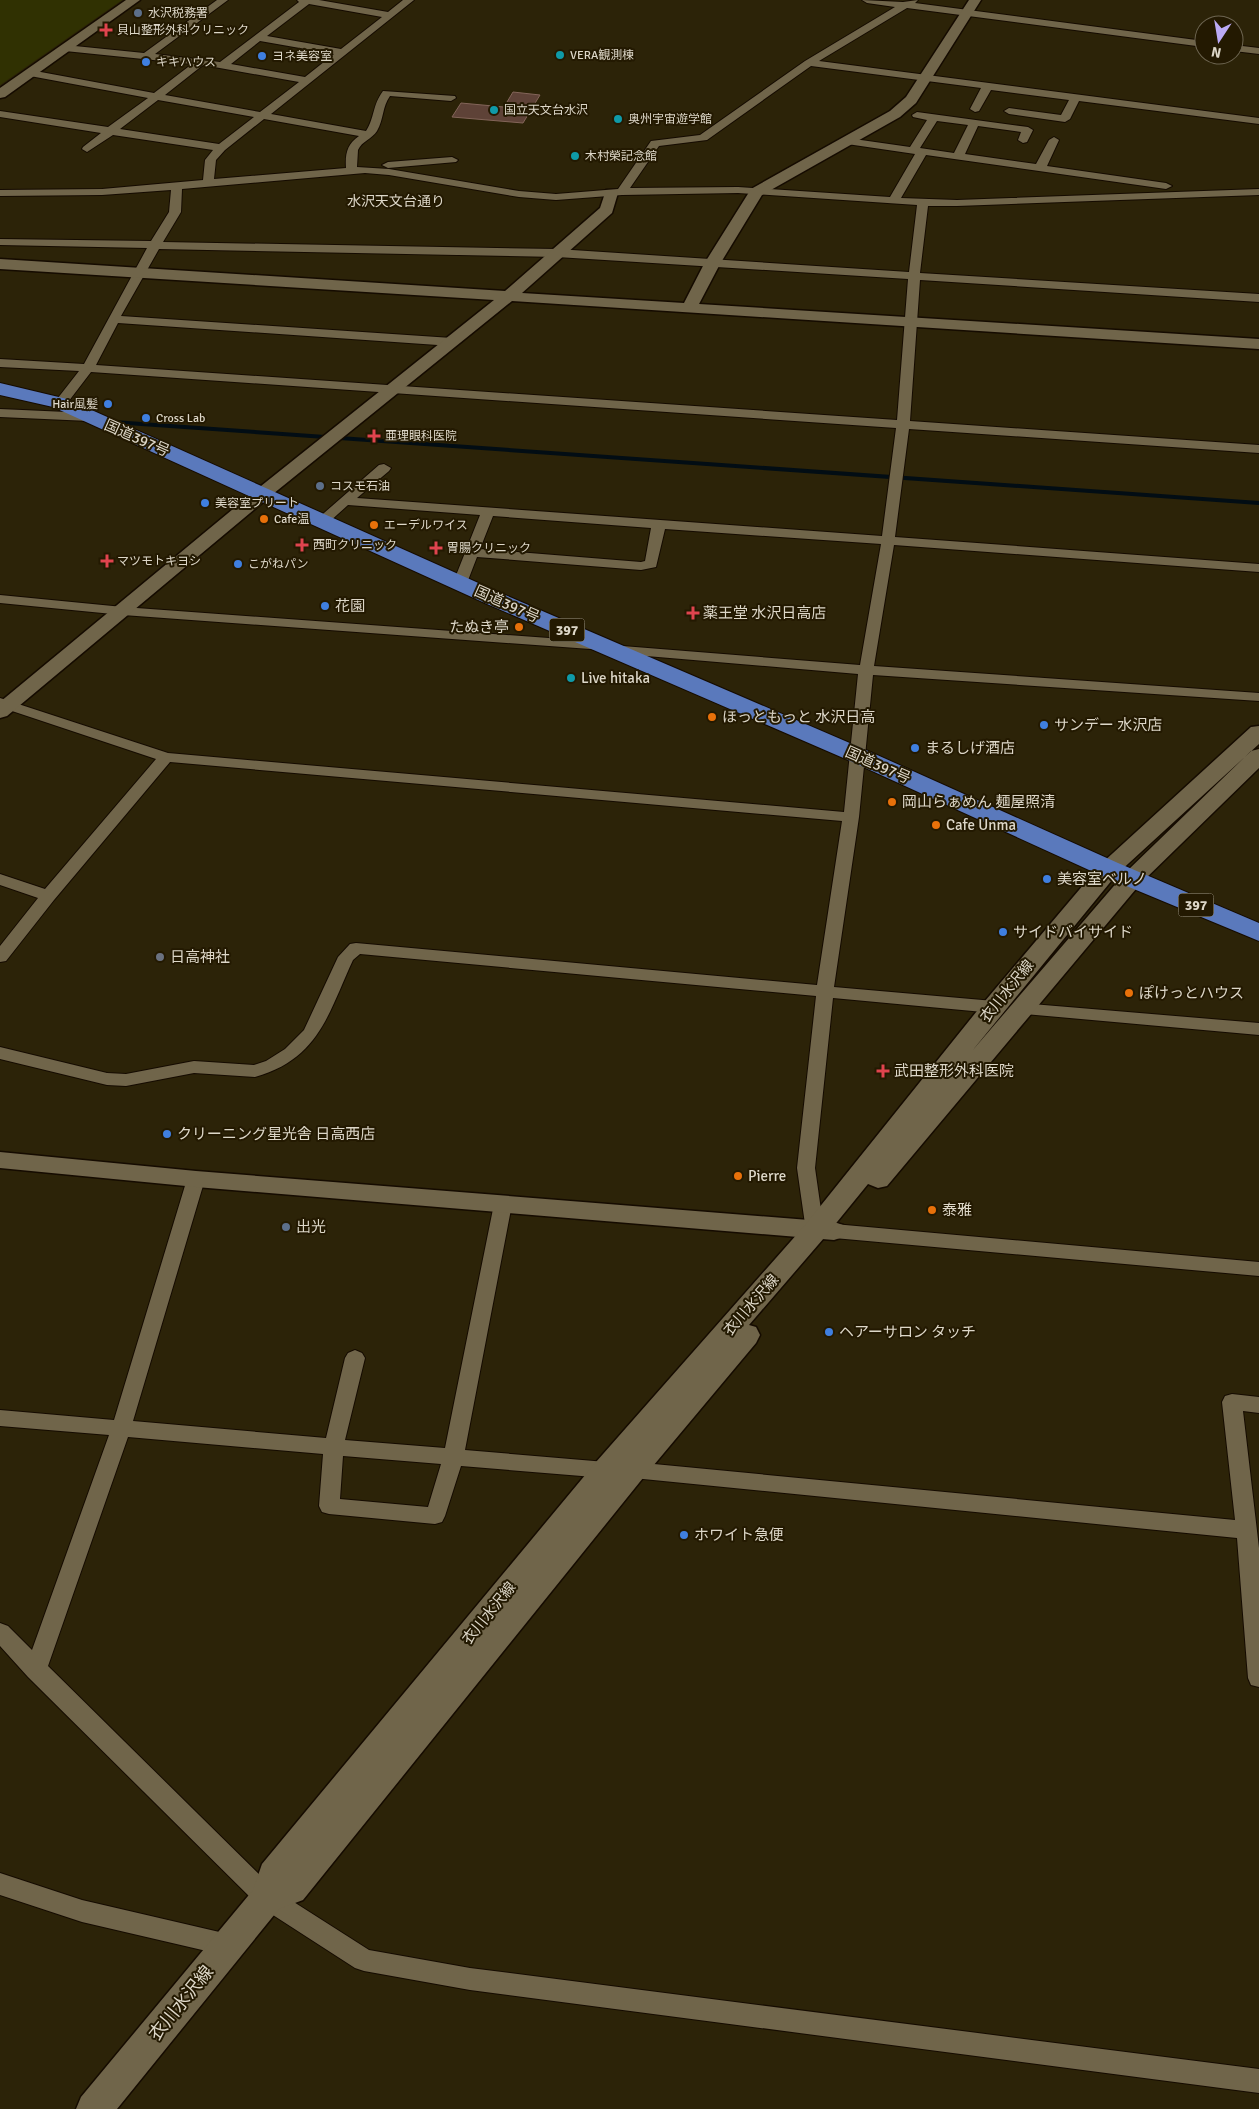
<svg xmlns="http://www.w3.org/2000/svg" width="1259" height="2109" font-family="Signika,'Noto Sans JP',sans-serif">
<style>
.green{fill:#303102}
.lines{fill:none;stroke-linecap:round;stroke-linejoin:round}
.stream{stroke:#020d14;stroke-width:4}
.building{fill:#5e4237;stroke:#836559}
.minor-casing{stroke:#150b00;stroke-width:2}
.tertiary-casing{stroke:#150b00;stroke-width:3}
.secondary-casing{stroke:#150b00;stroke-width:3}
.trunk-casing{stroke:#150b00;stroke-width:2}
.minor{fill:#70654a;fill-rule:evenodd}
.tertiary{fill:#70654a;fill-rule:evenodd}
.secondary{fill:#70654a;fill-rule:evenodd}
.trunk{fill:#5a79bc;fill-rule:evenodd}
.service-dot{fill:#5c6f8a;stroke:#231901;stroke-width:2}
.health-dot{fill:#e0444e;stroke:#231901;stroke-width:2}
.culture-dot{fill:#0f9aa8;stroke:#231901;stroke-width:2}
.shop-dot{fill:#3f7fe0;stroke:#231901;stroke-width:2}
.food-dot{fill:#e8710a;stroke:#231901;stroke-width:2}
.worship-dot{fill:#6b7280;stroke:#231901;stroke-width:2}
.labels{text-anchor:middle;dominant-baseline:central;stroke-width:4;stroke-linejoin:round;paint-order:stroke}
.far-poi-label{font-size:12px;fill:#ddd7c8;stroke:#231901;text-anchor:start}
.far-neighbourhood-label{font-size:14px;fill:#ddd7c8;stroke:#231901}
.shield{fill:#231901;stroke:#a59e8c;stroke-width:1}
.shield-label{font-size:14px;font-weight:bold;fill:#ddd7c8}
.street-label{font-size:15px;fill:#ddd7c8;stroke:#231901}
.poi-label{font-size:15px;fill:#ddd7c8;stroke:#231901;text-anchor:start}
.near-street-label{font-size:18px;fill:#ddd7c8;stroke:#231901}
</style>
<rect width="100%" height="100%" fill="#2c2308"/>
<polygon class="green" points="0,0 122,0 0,85"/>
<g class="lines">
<polyline class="stream" points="113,422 1259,503"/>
</g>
<polygon class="building" points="513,92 540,95 523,123 452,117 461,103 504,107"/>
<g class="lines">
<g class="minor-casing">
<g id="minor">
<path d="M217,0H228L155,54L220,62L299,2L297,0H319L388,12L403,0H414L271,114L366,131C375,117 372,106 383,91L455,96L456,98L451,101L390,96C382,107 384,119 377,131C372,139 362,141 358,150L357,167L389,169L519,191L556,194L618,189L651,141L700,135L805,61L895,7L867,3L862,0L903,2L918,0L915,3L1204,41V47L907,8L819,61L1259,118V124L1079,101L1070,119L1065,122L1009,114L1004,111L1009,108L1061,115L1069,100L991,90L979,111L975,112L970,109L981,88L811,66L707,140L659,146L630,188L738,187L890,197L915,154L847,144L842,141L847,138L910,147L927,120L913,117L912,115L917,112L1028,127L1033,130L1027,142L1023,143L1018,140L1021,132L978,126L965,154L1036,164L1049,140L1054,137L1059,140L1047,166L1166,183L1172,186L1166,189L926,155L901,198L957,200L1259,189V195L957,206H928L920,273L1259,294V302L920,280L910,421L1259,445V453L909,429L895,537L1259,564V572L894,545L874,666L1259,693V701L873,675L859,817L834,987L994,1001L1000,1003L1003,1007L1000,1011L994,1013L833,998L815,1168L824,1231L822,1236L815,1238L808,1236L806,1231L797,1168L816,996L360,954L353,960C328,1014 319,1059 255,1077L194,1073L126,1086L107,1085L0,1059V1047L107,1073L126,1074L194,1061L254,1065L266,1061L285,1049L304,1030L338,957L350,944L356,943L817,985L842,821L170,762L54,900L6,961L0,962V946L38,898L0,885V874L45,889L156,759L0,707V698L168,753L844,812L858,674L611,653L604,650L123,615L0,603V595L123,607L603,642L610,645L860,665L881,544L665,529L656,567L641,570L477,557L467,583L465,586H455L453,583L480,515L348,505L328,523L323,524L316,520L379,465L384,464L391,468L389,471L357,498L882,536L896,428L91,372L65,406L60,407L54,403L79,371L0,367V359L84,364L147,248L0,245V239L151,241L169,212L171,190L102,195L0,196V190L102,189L203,180L205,160L213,150L113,135L87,152L82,149L83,147L101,133L0,117V111L108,127L148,98L30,76L25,73L30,70L154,93L192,64L65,51L60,48L65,45L144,53ZM309,4L382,17L341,49L267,36ZM260,41L334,54L305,77L231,64ZM203,65L299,82L260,112L165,95ZM158,100L254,117L219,144L120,129ZM264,119L359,136C347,144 345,154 346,168L214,179L216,160L225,150ZM937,121L968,125L954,153L920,148ZM365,173L389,175L519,197L556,200L622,195L738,193L917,205L909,272L557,249L163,242L181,212L182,189ZM159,249L557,257L908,279L897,420L96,365L118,323L452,346L458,342L452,338L121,316ZM493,516L651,528L645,561L641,562L480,549Z"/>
<polygon points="1234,45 1259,48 1259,54 1234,51"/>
<polygon points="452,157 458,160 456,162 388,168 382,165 388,162"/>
<polygon points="0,409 89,413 95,417 89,421 0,417"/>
<polygon points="1020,1003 1259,1023 1259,1035 1014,1013 1011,1009 1014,1005"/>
<path d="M196,1172L203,1174L205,1179L133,1421L326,1438L345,1358L348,1353L355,1350L362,1353L365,1358L345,1440L445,1448L494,1204L496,1199L503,1197L510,1199L512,1204L465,1450L606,1462H633L1235,1520L1222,1402L1225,1396L1232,1394L1259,1397V1413L1243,1411L1259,1548V1687L1251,1685L1248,1678L1237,1538L633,1478H606L461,1466L445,1516L442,1522L435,1524L329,1514L322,1512L319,1506L323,1454L128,1437L48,1666L275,1890L369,1950L470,1968L1259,2069V2093L470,1990L364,1971L355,1968L259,1906L28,1677L0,1646V1623L8,1626L32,1650L109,1435L0,1426V1410L114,1420L187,1179L189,1174ZM343,1456L441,1464L428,1507L340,1499Z"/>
<polygon points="834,1224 1259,1262 1259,1276 834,1238 827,1236 825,1231 827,1226"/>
<polygon points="0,1873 82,1900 228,1934 236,1937 240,1945 236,1953 228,1956 82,1922 0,1895"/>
</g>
</g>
<g class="tertiary-casing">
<g id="tertiary">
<polygon points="126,0 140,0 5,97 0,98 0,88"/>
<polygon points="969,0 981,0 916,103 900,117 762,195 720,264 699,304 1259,339 1259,349 512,301 268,498 7,716 0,718 0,702 256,490 494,300 0,269 0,259 505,291 600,208 606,190 616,190 618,193 612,213 522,293 684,303 704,264 751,189 890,111 906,97"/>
<polygon points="0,1152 196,1171 834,1222 843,1225 846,1231 843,1237 834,1240 196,1187 0,1168"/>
</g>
</g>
<g class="secondary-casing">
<polygon id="secondary" points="1259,726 1259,744 1117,874 972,1051 1125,873 1251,751 1259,749 1259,768 1141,883 887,1186 878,1188 868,1184 824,1238 749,1325 756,1327 760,1335 756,1343 643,1478 303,1900 279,1909 117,2109 76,2109 81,2097 253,1890 262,1864 596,1462 806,1224 985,1001 1101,864 1251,727"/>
</g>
<g class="trunk-casing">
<polygon id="trunk" points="0,383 67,399 503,594 866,750 1118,863 1259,923 1259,941 1100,875 848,760 487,604 53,407 0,395"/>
</g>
<use href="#minor" class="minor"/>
<use href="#tertiary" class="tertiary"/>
<use href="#secondary" class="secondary"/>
<use href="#trunk" class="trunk"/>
</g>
<g class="service-dot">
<circle cx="138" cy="13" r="5"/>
<circle cx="320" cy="486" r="5"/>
<circle cx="286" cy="1227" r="5"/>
</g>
<g class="health-dot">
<path d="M103.5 22.5h5v5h5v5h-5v5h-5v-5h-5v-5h5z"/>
<path d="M371.5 428.5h5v5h5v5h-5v5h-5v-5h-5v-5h5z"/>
<path d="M299.5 537.5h5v5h5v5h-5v5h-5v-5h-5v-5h5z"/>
<path d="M433.5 540.5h5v5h5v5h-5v5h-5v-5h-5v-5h5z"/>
<path d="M104.5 553.5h5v5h5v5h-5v5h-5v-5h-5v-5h5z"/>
<path d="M690.5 605.5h5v5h5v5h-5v5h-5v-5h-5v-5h5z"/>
<path d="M880.5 1063.5h5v5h5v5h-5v5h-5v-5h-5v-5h5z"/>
</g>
<g class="culture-dot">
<circle cx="560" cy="55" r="5"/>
<circle cx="494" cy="110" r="5"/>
<circle cx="618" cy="119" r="5"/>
<circle cx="575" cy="156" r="5"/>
<circle cx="571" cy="678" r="5"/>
</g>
<g class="shop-dot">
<circle cx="262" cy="56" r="5"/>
<circle cx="146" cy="62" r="5"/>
<circle cx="108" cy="404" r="5"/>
<circle cx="146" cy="418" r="5"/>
<circle cx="205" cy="503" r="5"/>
<circle cx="238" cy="564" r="5"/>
<circle cx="325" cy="606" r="5"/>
<circle cx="1044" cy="725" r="5"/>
<circle cx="915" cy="748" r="5"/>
<circle cx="1047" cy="879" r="5"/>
<circle cx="1003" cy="932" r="5"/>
<circle cx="167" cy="1134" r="5"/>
<circle cx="829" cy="1332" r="5"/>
<circle cx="684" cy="1535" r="5"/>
</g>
<g class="food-dot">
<circle cx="264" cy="519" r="5"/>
<circle cx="374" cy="525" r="5"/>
<circle cx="519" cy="627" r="5"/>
<circle cx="712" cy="717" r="5"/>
<circle cx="892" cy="802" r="5"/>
<circle cx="936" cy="825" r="5"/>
<circle cx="1129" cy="993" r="5"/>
<circle cx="738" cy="1176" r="5"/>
<circle cx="932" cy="1210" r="5"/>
</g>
<circle class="worship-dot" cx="160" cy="957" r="5"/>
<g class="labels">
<g class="far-poi-label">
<text x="148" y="13">水沢税務署</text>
<text x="117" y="30">貝山整形外科クリニック</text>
<text x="570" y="55">VERA観測棟</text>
<text x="272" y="56">ヨネ美容室</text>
<text x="156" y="62">キキハウス</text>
<text x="504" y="110">国立天文台水沢</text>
<text x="628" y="119">奥州宇宙遊学館</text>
<text x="585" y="156">木村榮記念館</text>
<text x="98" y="404" text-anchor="end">Hair風髪</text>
<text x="156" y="418">Cross Lab</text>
<text x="385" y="436">亜理眼科医院</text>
<text x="330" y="486">コスモ石油</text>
<text x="215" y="503">美容室プリート</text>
<text x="274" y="519">Cafe温</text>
<text x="384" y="525">エーデルワイス</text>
<text x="313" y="545">西町クリニック</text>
<text x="447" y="548">胃腸クリニック</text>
<text x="117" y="561">マツモトキヨシ</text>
<text x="248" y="564">こがねパン</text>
</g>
<g class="far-neighbourhood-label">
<text x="396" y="201">水沢天文台通り</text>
</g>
<g class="shield">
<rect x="549.5" y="618.5" width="35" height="23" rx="4"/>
<rect x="1178.5" y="893.5" width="35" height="23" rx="4"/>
</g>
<g class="shield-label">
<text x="567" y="630">397</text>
<text x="1196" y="905">397</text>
</g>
<g class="street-label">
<text transform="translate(137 438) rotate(24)">国道397号</text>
<text transform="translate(507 604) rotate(24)">国道397号</text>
<text transform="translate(878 765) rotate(24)">国道397号</text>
<text transform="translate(1007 991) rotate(-51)">衣川水沢線</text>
<text transform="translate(751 1305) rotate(-49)">衣川水沢線</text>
<text transform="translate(489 1613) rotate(-51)">衣川水沢線</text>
</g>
<g class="poi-label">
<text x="335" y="606">花園</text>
<text x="703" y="613">薬王堂 水沢日高店</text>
<text x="509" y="627" text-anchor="end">たぬき亭</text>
<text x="581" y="678">Live hitaka</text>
<text x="722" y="717">ほっともっと 水沢日高</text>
<text x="1054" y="725">サンデー 水沢店</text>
<text x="925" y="748">まるしげ酒店</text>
<text x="902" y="802">岡山らぁめん 麺屋照清</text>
<text x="946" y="825">Cafe Unma</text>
<text x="1057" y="879">美容室ベルノ</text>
<text x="1013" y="932">サイドバイサイド</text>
<text x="170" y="957">日高神社</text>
<text x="1139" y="993">ぽけっとハウス</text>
<text x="894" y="1071">武田整形外科医院</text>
<text x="177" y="1134">クリーニング星光舎 日高西店</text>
<text x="748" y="1176">Pierre</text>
<text x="942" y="1210">泰雅</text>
<text x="296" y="1227">出光</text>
<text x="839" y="1332">ヘアーサロン タッチ</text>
<text x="694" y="1535">ホワイト急便</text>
</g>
<g class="near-street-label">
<text transform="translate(181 2003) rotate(-51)">衣川水沢線</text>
</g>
</g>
<g transform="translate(1219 40) rotate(192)"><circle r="24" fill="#231901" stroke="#6d6551"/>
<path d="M0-4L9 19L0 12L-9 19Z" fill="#bbaaf6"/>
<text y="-8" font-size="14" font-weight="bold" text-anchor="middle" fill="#ddd7c8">N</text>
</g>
</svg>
